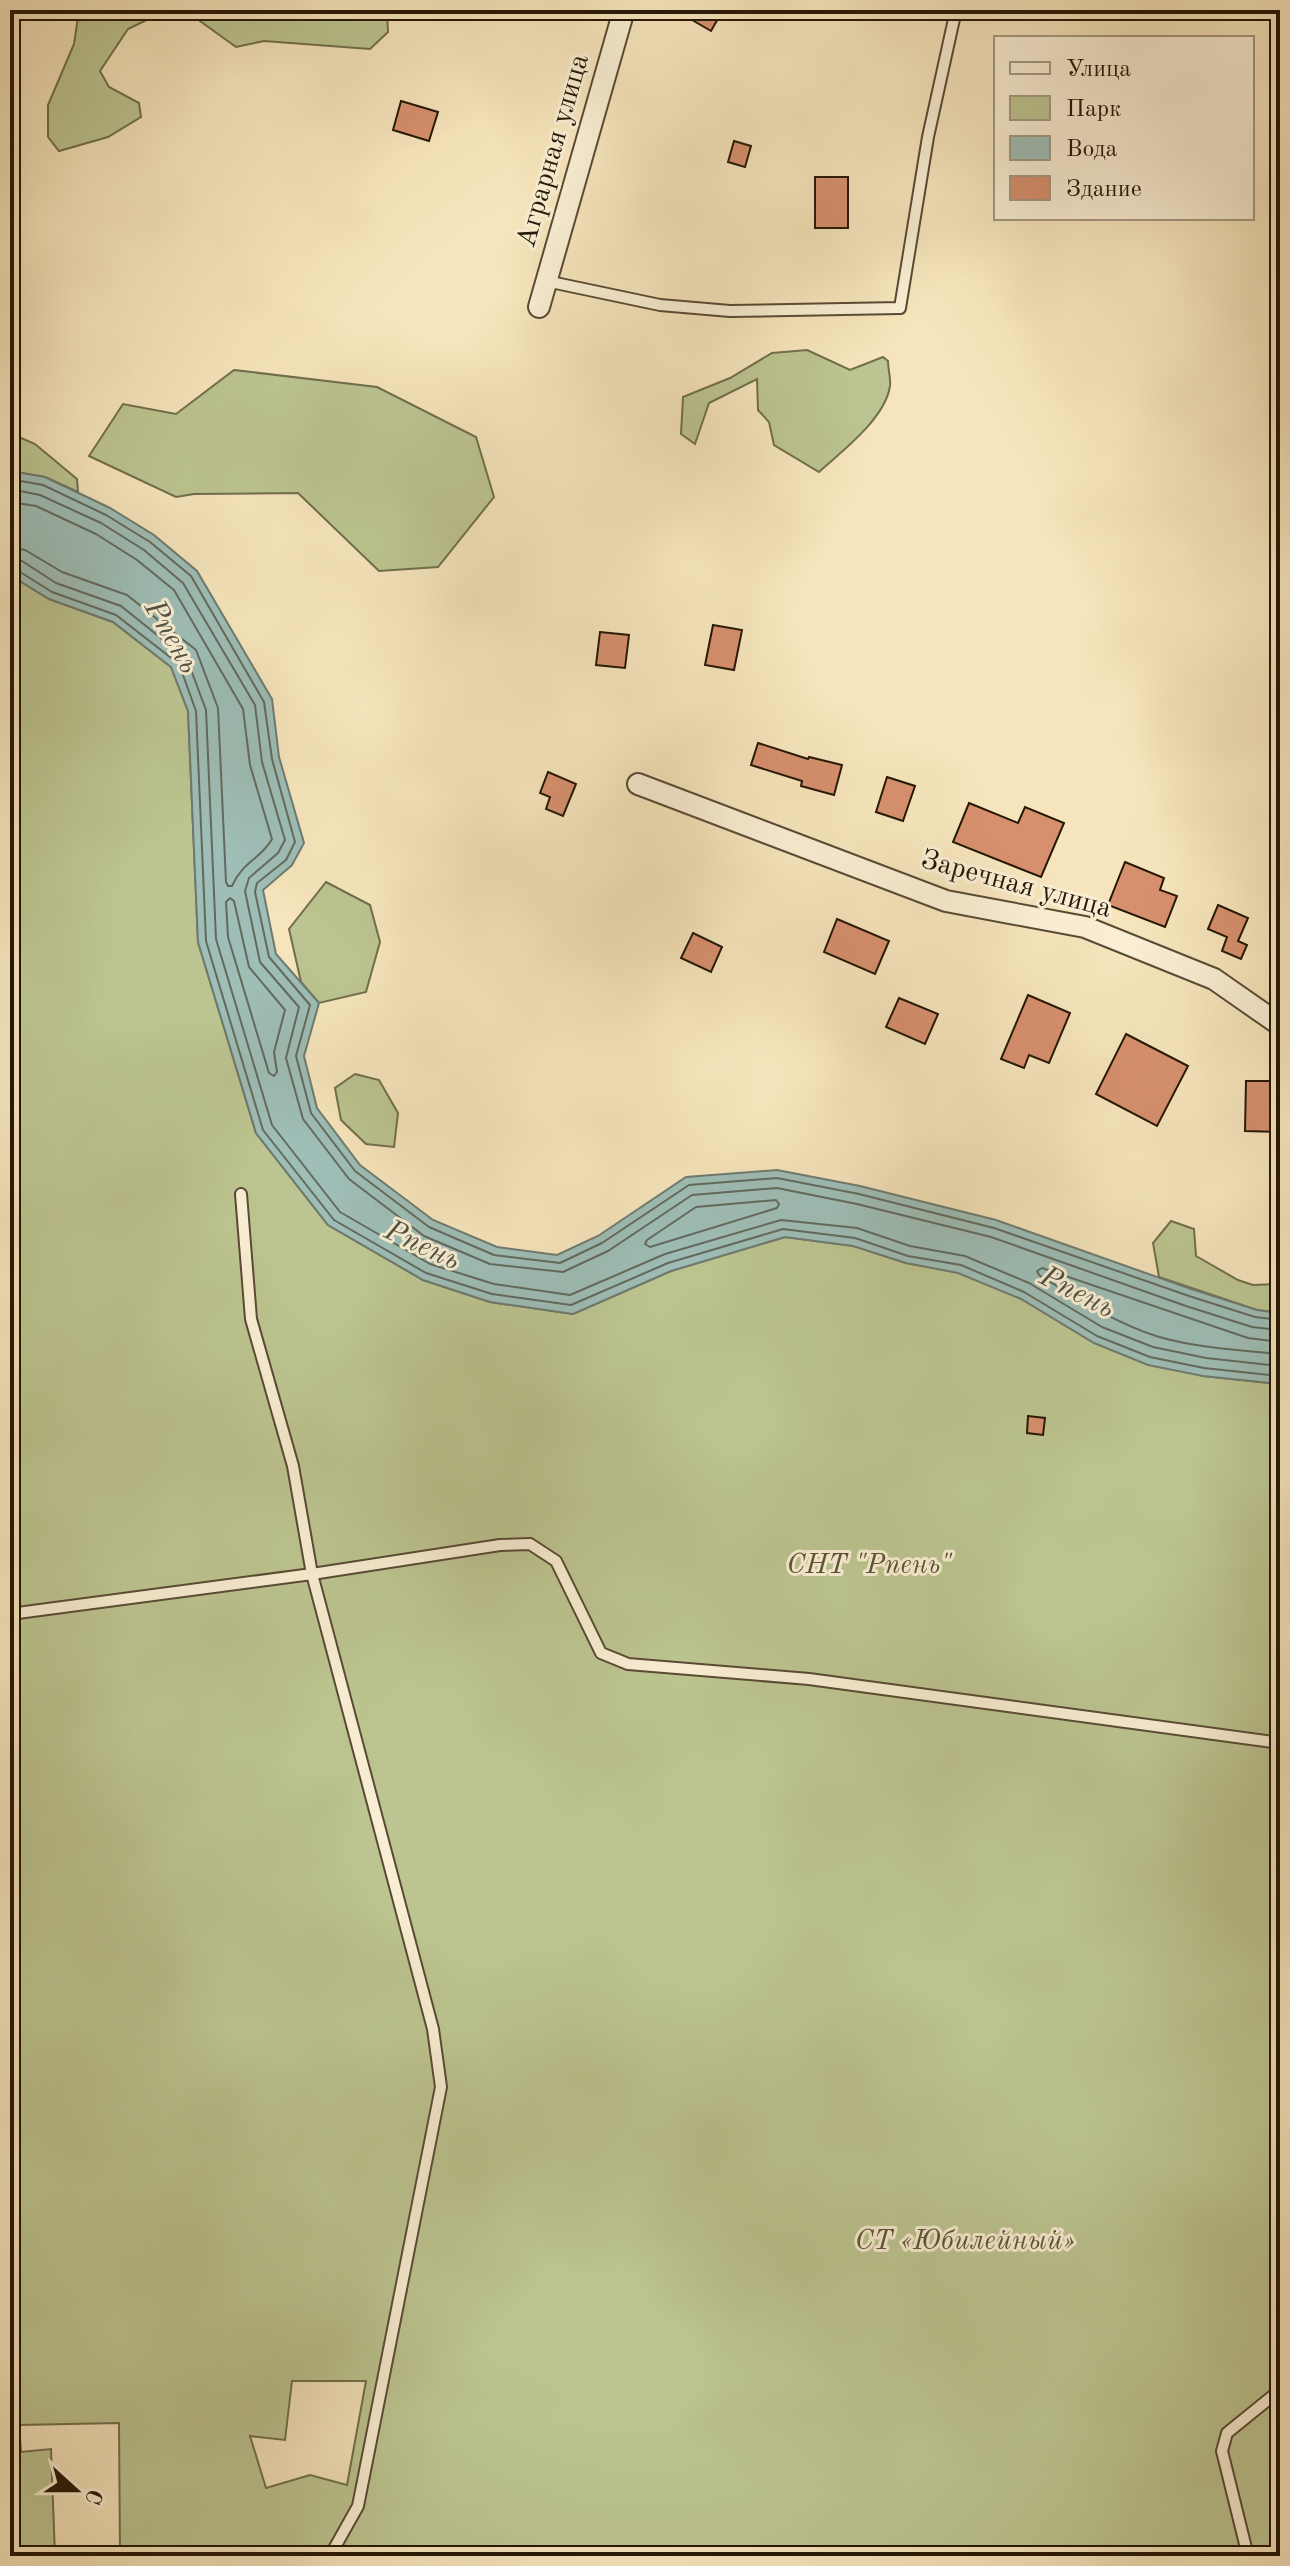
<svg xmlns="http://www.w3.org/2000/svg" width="1290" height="2566" font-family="'Old Standard TT',serif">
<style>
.green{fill:#bcc591;stroke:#706e4c;stroke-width:2;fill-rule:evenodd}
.water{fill:#9ebeb7;stroke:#6e7b70;stroke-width:2}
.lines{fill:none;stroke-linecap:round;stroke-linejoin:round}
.shore{stroke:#626a5e;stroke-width:2}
.building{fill:#d7906e;stroke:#251706;stroke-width:2}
.service-casing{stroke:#594a34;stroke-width:14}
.minor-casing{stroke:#594a34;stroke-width:24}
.service{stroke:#f9eed3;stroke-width:10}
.minor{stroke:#f9eed3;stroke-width:20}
.labels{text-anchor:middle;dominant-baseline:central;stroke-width:6;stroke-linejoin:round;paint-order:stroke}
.street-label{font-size:28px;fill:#251706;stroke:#f9eed3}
.park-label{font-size:28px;font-style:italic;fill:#5a5437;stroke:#f9eed3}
.water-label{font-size:30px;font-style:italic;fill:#4f5144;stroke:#f9eed3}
</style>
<rect width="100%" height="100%" fill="#f6e5bc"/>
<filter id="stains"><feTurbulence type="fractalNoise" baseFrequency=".0025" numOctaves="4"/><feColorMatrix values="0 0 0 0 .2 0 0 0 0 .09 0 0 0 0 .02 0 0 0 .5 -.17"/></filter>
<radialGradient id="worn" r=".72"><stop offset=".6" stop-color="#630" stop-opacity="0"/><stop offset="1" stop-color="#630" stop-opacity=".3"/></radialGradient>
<g class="green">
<polygon points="79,10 387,10 388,32 370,49 264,41 236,47 186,11 163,12 128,29 100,71 109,87 139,103 141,117 108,137 59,151 48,137 48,105 74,44"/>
<path d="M807,350L850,370L883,357L888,361C888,369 891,379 890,386C885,419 842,451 819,472L774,445L769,422L758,410L757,379L709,403L695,444L681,434L683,397L730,378L772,353Z"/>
<polygon points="234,370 377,387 476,437 494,497 438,567 379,571 298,493 194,494 176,497 89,456 123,404 176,414"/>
<polygon points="10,433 35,444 77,479 78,492 45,477 10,471"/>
<path d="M10,575L49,599L113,622L171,667L188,711L198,942L256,1133L328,1225L423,1280L490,1302L573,1314L671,1271L785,1237L854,1246L906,1263L958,1272L1203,1376L1280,1384V2556H120L119,2423L19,2425L21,2452L51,2449L55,2556H10ZM292,2381H366L347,2485L310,2475L266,2488L250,2436L285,2440Z"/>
<polygon points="326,882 370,905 380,942 366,992 319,1003 301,982 289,929"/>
<polygon points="355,1074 379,1080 398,1113 394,1147 366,1144 341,1120 335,1088"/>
<polygon points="1171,1221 1194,1229 1196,1256 1238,1280 1253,1285 1280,1284 1280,1313 1257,1310 1159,1277 1153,1243"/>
</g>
<polygon class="water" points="10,471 45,477 110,508 154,535 197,571 272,699 279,757 304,843 292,865 263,890 276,954 319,1003 304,1056 317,1108 360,1165 433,1220 497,1247 557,1255 598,1236 686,1177 777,1170 860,1186 996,1220 1191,1289 1257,1310 1280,1313 1280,1384 1203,1376 1148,1365 1094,1343 1021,1299 958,1273 906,1263 853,1246 785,1237 671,1271 573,1314 490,1302 423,1280 328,1225 256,1133 198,942 188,711 171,667 113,622 49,599 10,575"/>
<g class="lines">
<g class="shore">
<polyline points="10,479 43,485 106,515 150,542 191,576 264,702 272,759 295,842 286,860 257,883 255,892 269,957 310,1005 296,1056 311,1113 355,1171 429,1227 494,1255 560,1263 602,1243 689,1185 777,1178 859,1194 994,1228 1189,1296 1255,1317 1280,1320"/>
<polyline points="10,489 40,495 101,523 144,550 183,583 255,705 262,762 285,840 278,853 249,878 245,891 260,962 299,1007 286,1058 303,1119 349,1179 424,1236 490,1264 563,1272 608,1251 692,1195 777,1188 857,1204 991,1237 1186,1306 1252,1327 1280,1330"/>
<path d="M10,502L36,506L96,534L137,560L174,590L243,709L250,765L272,839C262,858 242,862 232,886H228L226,882L218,708L196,650L127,595L62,572L25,550L10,547"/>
<polyline points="10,559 22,561 56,583 121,606 187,659 206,710 216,939 272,1125 340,1212 430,1264 494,1284 570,1295 665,1254 781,1220 857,1228 910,1246 965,1256 1029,1283 1102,1327 1153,1347 1206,1358 1280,1366"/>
<polyline points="10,569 17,570 52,592 116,615 179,664 196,711 206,941 263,1130 334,1220 426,1273 492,1294 571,1305 668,1263 783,1229 855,1238 908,1256 961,1265 1024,1292 1097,1336 1150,1357 1204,1368 1280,1376"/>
<polygon points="230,898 234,901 249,967 285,1010 274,1052 277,1072 274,1076 269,1073 228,937 226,902"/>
<polygon points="776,1200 779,1204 777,1208 650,1247 645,1244 647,1240 696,1207"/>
<path d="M1280,1342L1248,1338L1042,1268L1037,1271L1039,1275C1077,1298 1113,1322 1156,1336C1195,1348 1239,1350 1280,1354"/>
</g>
</g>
<g class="building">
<polygon points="675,10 723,10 711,31"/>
<polygon points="401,101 438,112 429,141 393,130"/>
<polygon points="734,141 751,146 745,167 728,162"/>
<rect x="815" y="177" width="33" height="51"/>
<polygon points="713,625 742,630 734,670 705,665"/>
<polygon points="600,632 629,635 625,668 596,665"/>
<polygon points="758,743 808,759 809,757 842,765 834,795 801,786 802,781 751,765"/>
<polygon points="548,772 576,784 563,816 546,809 550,797 540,793"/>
<polygon points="887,777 915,786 903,821 876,812"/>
<polygon points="969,803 1018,823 1025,807 1064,823 1041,877 953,842"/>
<polygon points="1125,862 1164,878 1160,890 1177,896 1165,927 1108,905"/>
<polygon points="1218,905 1248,918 1238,941 1247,945 1241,959 1222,951 1227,937 1208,929"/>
<polygon points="837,919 889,941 875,974 824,952"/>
<polygon points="693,933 722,947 711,972 681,958"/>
<polygon points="1028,995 1070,1013 1049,1063 1029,1055 1024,1068 1001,1059"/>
<polygon points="899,998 938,1014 925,1044 886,1027"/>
<polygon points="1126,1034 1188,1066 1157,1126 1096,1094"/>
<polygon points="1246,1081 1271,1081 1270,1094 1280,1095 1280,1132 1245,1131"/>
<polygon points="1028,1416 1045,1418 1043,1435 1027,1433"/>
</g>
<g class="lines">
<g class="service-casing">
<g id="service">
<polyline points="546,281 660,305 730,311 900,308 928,137 956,10"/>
<polyline points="241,1194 251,1319 293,1466 312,1574 433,2029 441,2087 358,2506 330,2556"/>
<polyline points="10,1614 312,1574 500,1545 530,1544 556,1561 601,1653 628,1664 809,1679 1280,1743"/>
<polyline points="1248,2556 1222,2451 1227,2433 1280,2390"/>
</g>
</g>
<g class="minor-casing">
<g id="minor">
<polyline points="539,307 624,10"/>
<polyline points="638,784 946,901 1085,927 1214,979 1280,1025"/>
</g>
</g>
<use href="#service" class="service"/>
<use href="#minor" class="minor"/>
</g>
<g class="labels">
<g class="street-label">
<text transform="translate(554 151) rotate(-74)">Аграрная улица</text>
<text transform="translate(1016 885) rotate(15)">Заречная улица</text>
</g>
<g class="park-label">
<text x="869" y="1566">СНТ "Рпень"</text>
<text x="965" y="2242">СТ «Юбилейный»</text>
</g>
<g class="water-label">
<text transform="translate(171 637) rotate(60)">Рпень</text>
<text transform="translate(422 1246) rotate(25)">Рпень</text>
<text transform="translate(1077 1293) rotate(27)">Рпень</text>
</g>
</g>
<rect width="1290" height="2566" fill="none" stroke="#f6e5bc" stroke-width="40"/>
<rect x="12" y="12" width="1266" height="2542" fill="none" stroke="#251706" stroke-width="4"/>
<rect x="20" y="20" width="1250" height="2526" fill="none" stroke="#251706" stroke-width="2"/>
<rect x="994" y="36" width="260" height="184" fill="#f9eed3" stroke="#a49881" stroke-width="2"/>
<rect x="1010" y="62" width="40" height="12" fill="#f9eed3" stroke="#a49881" stroke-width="2"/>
<text x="1066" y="76" font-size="24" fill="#251706">Улица</text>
<rect x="1010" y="96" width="40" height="24" fill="#bcc591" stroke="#a49881" stroke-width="2"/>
<text x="1066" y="116" font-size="24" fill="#251706">Парк</text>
<rect x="1010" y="136" width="40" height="24" fill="#9ebeb7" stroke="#a49881" stroke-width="2"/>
<text x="1066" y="156" font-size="24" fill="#251706">Вода</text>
<rect x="1010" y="176" width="40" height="24" fill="#d7906e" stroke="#a49881" stroke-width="2"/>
<text x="1066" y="196" font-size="24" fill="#251706">Здание</text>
<g transform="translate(76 2490) rotate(111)" stroke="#f9eed3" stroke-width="6" paint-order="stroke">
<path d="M0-6L14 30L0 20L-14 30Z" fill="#251706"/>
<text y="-12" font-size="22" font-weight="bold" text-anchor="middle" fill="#251706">С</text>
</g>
<rect width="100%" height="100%" filter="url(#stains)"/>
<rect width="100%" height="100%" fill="url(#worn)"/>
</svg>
